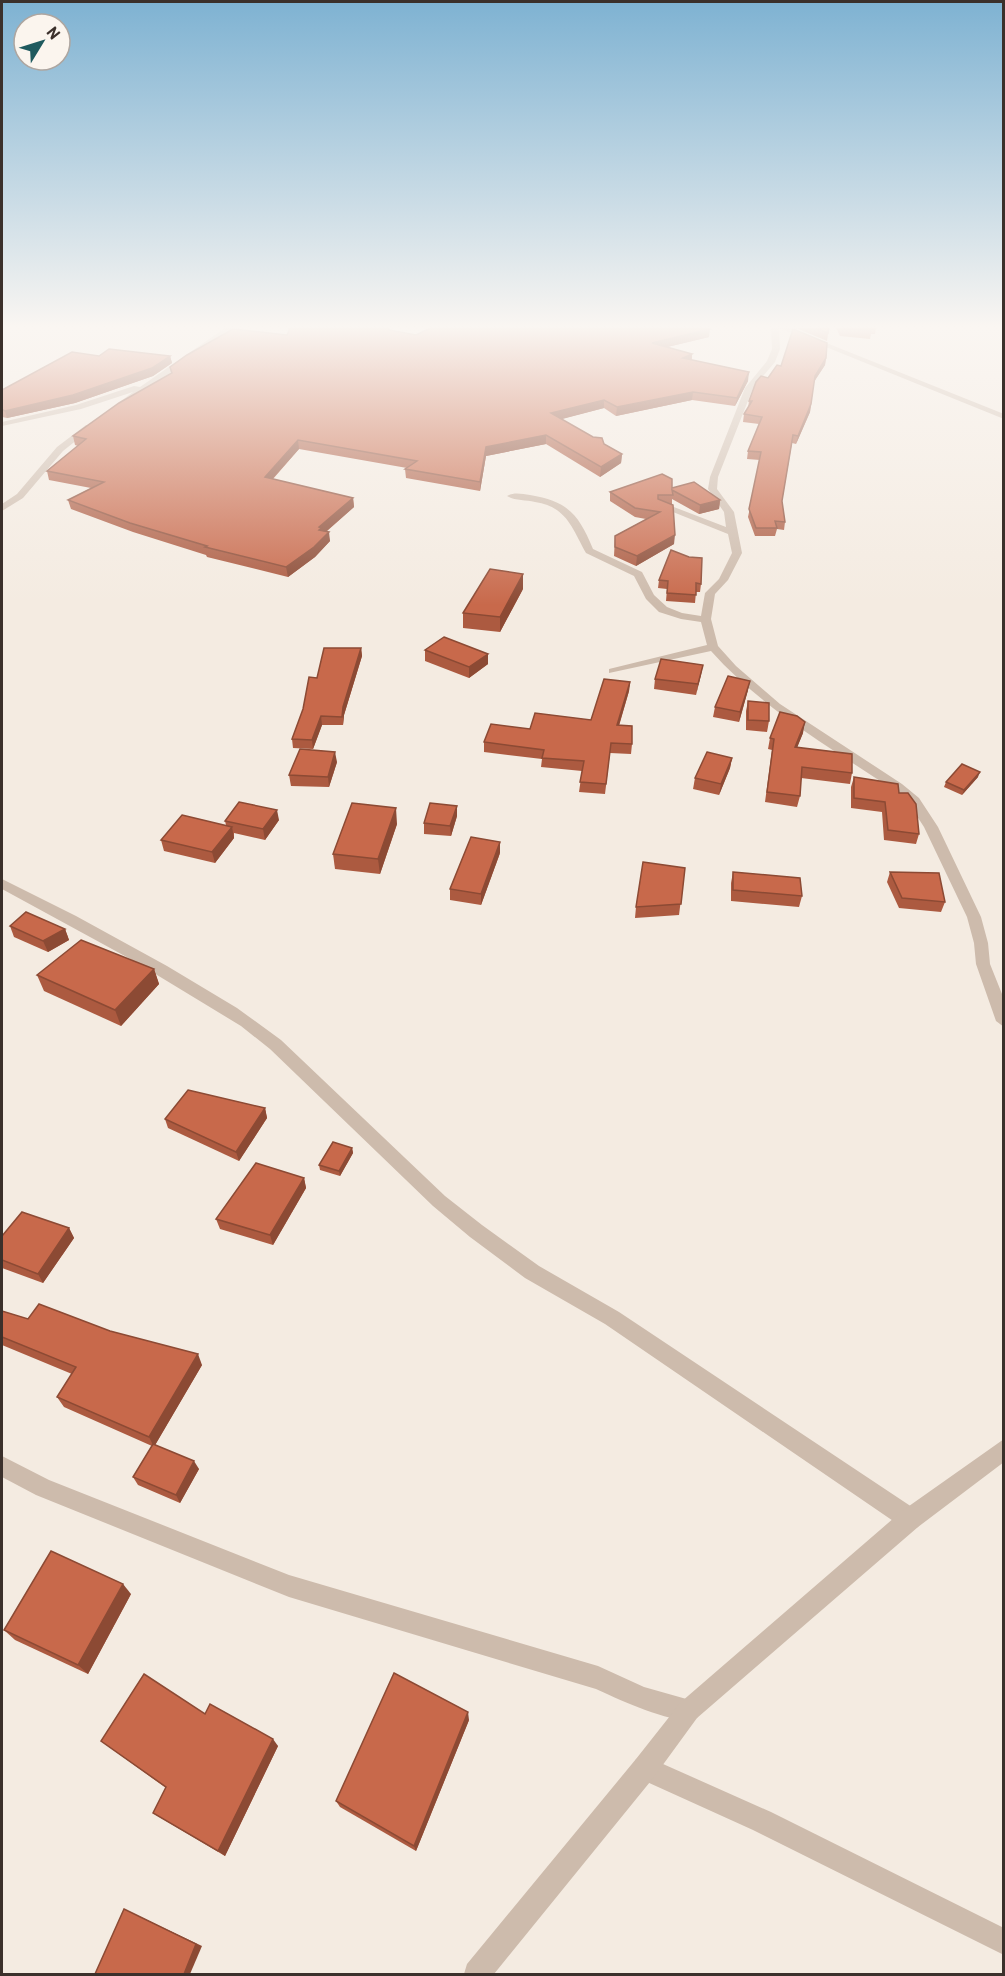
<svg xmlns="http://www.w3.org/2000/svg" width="1005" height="1976" font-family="Barlow,sans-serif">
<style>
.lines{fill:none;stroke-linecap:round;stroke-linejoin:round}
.minor{fill:#cdbbac;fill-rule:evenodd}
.tertiary{fill:#cdbbac;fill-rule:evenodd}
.wall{fill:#ac5a40}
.shaded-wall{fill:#8c4a34}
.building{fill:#c8694b;stroke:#8c4a34;stroke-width:1.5}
</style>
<rect width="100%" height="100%" fill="#f4ebe1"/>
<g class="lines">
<g class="minor">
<polygon points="225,328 234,328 128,403 121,401 133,392 81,409 2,426 2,422 76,405 134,386 140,387"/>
<path d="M771,328H779L780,349L775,362L753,388L718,477L717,489L734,512L742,553L728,580L715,594L711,619L718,646L736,666L780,704L902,784L919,798L938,827L981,917L988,943L990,964L1004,999V1027L996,1021L976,964L974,943L967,917L924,827L909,804L894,790C829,747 763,709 711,651L609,673V669L707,645L701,622L681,619L659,612L646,599L634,576L586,553C572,528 567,507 535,502C526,500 515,501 507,496C514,492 522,494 530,495C568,501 579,515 593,549L642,572L654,595L667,607L682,613L701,616L705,593L719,579L732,553L728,534L658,506L666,504L726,527L724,512L708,489L710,477L745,388L767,361L772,349Z"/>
<polygon points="779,328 789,328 1004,414 1004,419"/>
<polygon points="86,425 93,427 63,451 23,498 2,511 2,504 17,494 57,447"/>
<polygon points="2,879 76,916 167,966 237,1008 281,1040 445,1196 482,1225 539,1266 619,1312 918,1511 921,1519 918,1527 910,1530 902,1527 605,1324 525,1278 470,1237 433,1206 270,1049 241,1026 134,961 2,889"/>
<path d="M2,1456L49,1480L289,1575L598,1666L644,1687L697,1702L701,1710L697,1718C676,1727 618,1699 596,1689L289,1597L36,1495L2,1477Z"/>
<polygon points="645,1756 771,1812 1004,1928 1004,1955 753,1830 636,1777 633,1768 636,1759"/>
</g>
<polygon class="tertiary" points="1004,1439 1004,1462 918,1527 697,1718 654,1777 494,1974 464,1974 467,1964 636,1759 681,1702 902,1511"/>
</g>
<g class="wall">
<polygon points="796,328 829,328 827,341"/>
<polygon points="836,328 876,328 875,334 871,334 870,339 840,336"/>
<polygon points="391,331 416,335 709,337 667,347 692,354 692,360 748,381 735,406 692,400 616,416 604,408 561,419 622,454 621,463 600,477 546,444 486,456 480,491 406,478 405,469 407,468 299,449 273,479 353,498 354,507 327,531 330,541 315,557 288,577 207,557 206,555 133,532 71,509 68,500 91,488 49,480 47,471 78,446 75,445 73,436 171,373 170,367 287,335"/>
<polygon points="99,356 170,356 172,363 153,376 75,403 7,418 2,417 2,390"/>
<polygon points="826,358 825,365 814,382 810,412 796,444 792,443 782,501 785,522 784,530 777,529 775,536 755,536 748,517 760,460 747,459 748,451 759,424 743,422 744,414 748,408 749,401 768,378 781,366"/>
<polygon points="672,488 720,500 719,509 699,514 672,499 672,504 670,504 674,544 636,566 614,556 615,536 646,519 635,517 610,501 610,492"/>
<polygon points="659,580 701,584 700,592 696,592 695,603 666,601 667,589 658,588"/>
<polygon points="523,589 500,632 463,628 463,613"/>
<polygon points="361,648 362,656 344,715 343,725 322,725 313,749 293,748 292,739 317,678"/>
<polygon points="425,650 488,654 488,664 469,678 425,661"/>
<polygon points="703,665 696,695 654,689 655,679"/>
<polygon points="630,682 629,691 619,726 632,744 631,754 610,753 605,794 579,792 582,771 541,767 542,759 484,752 484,742 530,729 591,720"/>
<polygon points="748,690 739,722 713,717 715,707"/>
<polygon points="748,701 769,721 767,732 746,730 746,711"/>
<polygon points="803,733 797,747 852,773 850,784 801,778 800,796 797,807 765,802 772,750 768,749 770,738"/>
<polygon points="732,758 730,768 719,795 693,789 695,778"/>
<polygon points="337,762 329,787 291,786 289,775"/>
<polygon points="854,777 899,793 919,834 916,844 884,840 882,812 851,808 851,787"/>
<polygon points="978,777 962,795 944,787 946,782"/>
<polygon points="457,816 451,836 424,834 424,823"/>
<polygon points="279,820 265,840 234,833 234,838 215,863 164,851 161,840 226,825 225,821"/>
<polygon points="397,824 380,874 335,869 333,854"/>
<polygon points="500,853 481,905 450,900 450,889"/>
<polygon points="685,868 679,915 635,918 636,907"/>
<polygon points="733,872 802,896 799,907 731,901 731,883"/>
<polygon points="890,872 945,902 941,912 899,908 887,882"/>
<polygon points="10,926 65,929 69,940 48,952 14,937"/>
<polygon points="154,969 159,984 121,1026 44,991 37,975"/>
<polygon points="265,1108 267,1118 239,1161 168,1128 165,1119"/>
<polygon points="352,1148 353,1153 340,1176 320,1170 319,1165"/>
<polygon points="304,1178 306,1188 273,1245 220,1229 216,1219"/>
<polygon points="69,1228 74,1238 43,1283 2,1268 2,1236"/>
<polygon points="2,1311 28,1319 110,1331 202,1365 155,1445 199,1469 180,1503 138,1485 133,1477 152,1446 64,1407 57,1397 72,1374 2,1345"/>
<polygon points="131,1594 88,1674 15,1640 4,1630"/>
<polygon points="205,1714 278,1746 225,1856 161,1818 153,1813 166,1788 101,1741"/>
<polygon points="469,1720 416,1851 340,1807 336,1801"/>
</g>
<g class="shaded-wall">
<polygon points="710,329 709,337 651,351 652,343"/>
<polygon points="692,354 691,362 683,358"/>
<polygon points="170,356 172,363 153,376 75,403 7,418 5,411"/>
<polygon points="826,358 825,365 813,383 815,376"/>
<polygon points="749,372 748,381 735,406 737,398"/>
<polygon points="693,392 692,400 616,416 617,407"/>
<polygon points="604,400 604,408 551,422 551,413"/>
<polygon points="811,404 810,412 796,444 798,436"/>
<polygon points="546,435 546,444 486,456 480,491 480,482 486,447"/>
<polygon points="298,440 299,449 266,486 265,477"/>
<polygon points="622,454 621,463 600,477 601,467"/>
<polygon points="353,498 354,507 322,535 319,527"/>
<polygon points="720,500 719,509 699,514 700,505"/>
<polygon points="329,532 330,541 315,557 288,577 286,567"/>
<polygon points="675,535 674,544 636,566 637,556"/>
<polygon points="523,574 523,589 500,632 500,617"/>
<polygon points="361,648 362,656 344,715 343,725 343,707"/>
<polygon points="488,654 488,664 469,678 469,667"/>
<polygon points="703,665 701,675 696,695 698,684"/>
<polygon points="750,681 748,690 739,722 740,712"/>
<polygon points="630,682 629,691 616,735 617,725"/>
<polygon points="321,716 322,725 313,749 312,740"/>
<polygon points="805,722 803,733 793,758 795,747"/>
<polygon points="335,752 337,762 329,787 328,777"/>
<polygon points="732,758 730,768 719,795 721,784"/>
<polygon points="980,772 978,777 962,795 964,790"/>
<polygon points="457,806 457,816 451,836 450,826"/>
<polygon points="396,808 397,824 380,874 378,859"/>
<polygon points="277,810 279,820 265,840 263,829"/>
<polygon points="232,827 234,838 215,863 212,852"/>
<polygon points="500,842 500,853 481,905 481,894"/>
<polygon points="65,929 69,940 48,952 43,941"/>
<polygon points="154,969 159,984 121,1026 115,1010"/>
<polygon points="265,1108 267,1118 239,1161 236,1152"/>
<polygon points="352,1148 353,1153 340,1176 339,1171"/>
<polygon points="304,1178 306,1188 273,1245 270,1235"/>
<polygon points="69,1228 74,1238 43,1283 38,1274"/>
<polygon points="198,1354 202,1365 154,1447 149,1437"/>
<polygon points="194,1461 199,1469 180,1503 176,1495"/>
<polygon points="123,1584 131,1594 88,1674 78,1665"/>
<polygon points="468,1712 469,1720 416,1851 414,1846"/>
<polygon points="273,1739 278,1746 225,1856 218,1851"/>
<polygon points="130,1912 202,1946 190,1974 184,1974"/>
</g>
<g class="building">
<polygon points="290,328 389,328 389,330 416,335 430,328 708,328 710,329 652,343 692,354 683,358 749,372 737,398 693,392 617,407 604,400 551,413 593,437 602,438 604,444 622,454 601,467 546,435 486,447 480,482 405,469 417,461 298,440 265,477 353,498 319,527 321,528 319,530 329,532 314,547 286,567 205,547 207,546 130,523 68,500 104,482 47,471 86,439 73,436 119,403 172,373 170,367 187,355 233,329 287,335"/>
<polygon points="816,328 829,328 828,333"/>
<polygon points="841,328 872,328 871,331"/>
<polygon points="793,329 827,343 826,358 815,376 811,404 798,436 793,435 782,501 785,522 775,521 777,528 756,528 749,509 761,452 748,451 762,417 744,414 752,401 749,401 756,382 761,376 768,378 777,365 781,366"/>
<polygon points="109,349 170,356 152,368 73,395 5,411 2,409 2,390 72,352 99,356"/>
<polygon points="662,474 672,479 672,488 694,482 720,500 700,505 672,490 673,495 658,495 658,499 673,505 675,535 637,556 615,547 615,536 660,512 635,508 610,492"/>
<polygon points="671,550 689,557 702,558 701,584 696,583 696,595 667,593 668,581 659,580"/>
<polygon points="490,569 523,574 500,617 463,613"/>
<polygon points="444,637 488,654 469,667 425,650"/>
<polygon points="324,648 361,648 343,707 342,717 321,716 312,740 292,739 303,709 309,677 317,678"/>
<polygon points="661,659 703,665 698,684 655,679"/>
<polygon points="728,676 750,681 740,712 715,707"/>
<polygon points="604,679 630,682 617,725 632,726 632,744 611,743 606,784 580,782 584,761 542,758 544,750 484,742 491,724 530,729 535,713 591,720"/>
<polygon points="748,701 769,703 769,721 748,720"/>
<polygon points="780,712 797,716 805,722 795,747 852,754 852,773 802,767 800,796 767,792 774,739 770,738"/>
<polygon points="300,749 335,752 328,777 289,775"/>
<polygon points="707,752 732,758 721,784 695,778"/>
<polygon points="962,764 980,772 964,790 946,782"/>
<polygon points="854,777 898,784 899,793 908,793 916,804 919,834 888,830 885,802 854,798"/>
<polygon points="239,802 277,810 263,829 225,821"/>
<polygon points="352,803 396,808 378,859 333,854"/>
<polygon points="430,803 457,806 450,826 424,823"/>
<polygon points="182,815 232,827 212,852 161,840"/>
<polygon points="471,837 500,842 481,894 450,889"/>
<polygon points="643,862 685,868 681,904 636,907"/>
<polygon points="733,872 800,878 802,896 733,890"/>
<polygon points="890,872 939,873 945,902 902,898"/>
<polygon points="26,912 65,929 43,941 10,926"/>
<polygon points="81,940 154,969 115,1010 37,975"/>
<polygon points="188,1090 265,1108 236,1152 165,1119"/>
<polygon points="333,1142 352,1148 339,1171 319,1165"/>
<polygon points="256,1163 304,1178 270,1235 216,1219"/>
<polygon points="22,1212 69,1228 38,1274 2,1260 2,1236"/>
<polygon points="39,1304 110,1331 198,1354 149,1437 57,1397 76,1367 2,1337 2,1311 28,1319"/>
<polygon points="153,1444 194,1461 176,1495 133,1477"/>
<polygon points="51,1551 123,1584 78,1665 4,1630"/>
<polygon points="394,1673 468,1712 414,1846 336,1801"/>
<polygon points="144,1674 205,1714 210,1704 273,1739 218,1851 153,1813 166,1787 101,1741"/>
<polygon points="124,1909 196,1944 184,1974 95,1974"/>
</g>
<linearGradient id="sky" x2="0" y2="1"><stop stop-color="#7eb2d2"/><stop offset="0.54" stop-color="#faf6f2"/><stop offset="1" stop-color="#faf6f2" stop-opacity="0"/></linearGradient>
<rect width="1005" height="605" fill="url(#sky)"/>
<rect width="1005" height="1976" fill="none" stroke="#3b302b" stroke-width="6"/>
<g transform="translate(42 42) rotate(52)"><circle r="28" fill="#fbf5ee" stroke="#aea6a0" stroke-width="1.5"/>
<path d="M0-4.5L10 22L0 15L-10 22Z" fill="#1f5a5e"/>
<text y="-9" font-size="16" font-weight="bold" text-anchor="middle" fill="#3b302b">N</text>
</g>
</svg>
